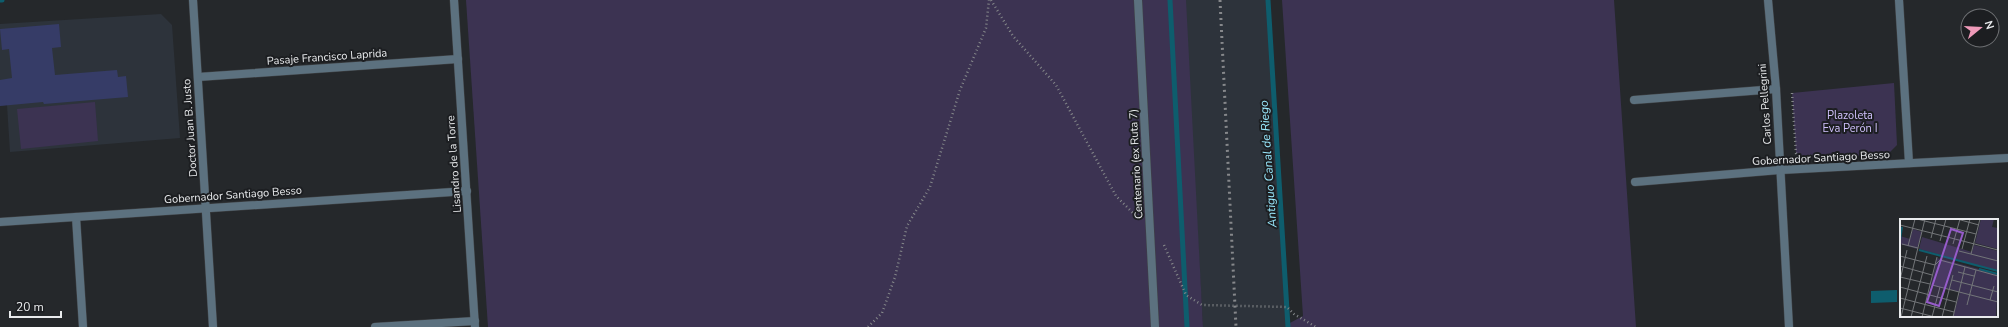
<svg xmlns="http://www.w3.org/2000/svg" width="2008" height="327" font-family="'Nunito Sans',sans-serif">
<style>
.built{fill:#2d333b}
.green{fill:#3c3352}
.water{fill:#0e5d6d}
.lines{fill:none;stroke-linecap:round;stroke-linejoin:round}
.stream{stroke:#0e5d6d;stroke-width:5}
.building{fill:#363c67}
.service-casing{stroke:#404346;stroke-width:9}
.minor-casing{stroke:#404346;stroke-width:9}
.path{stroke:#85888a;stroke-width:2.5;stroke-dasharray:1 3;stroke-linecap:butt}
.service{stroke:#5c717f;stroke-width:8}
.minor{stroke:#5c717f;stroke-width:8}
.rail{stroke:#86888b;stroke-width:3;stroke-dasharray:2 4;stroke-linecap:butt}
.labels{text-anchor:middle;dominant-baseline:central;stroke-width:4;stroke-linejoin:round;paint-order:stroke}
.street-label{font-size:11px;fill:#e9ebed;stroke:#1c1e21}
.park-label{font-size:11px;fill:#d0c1fc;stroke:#1c1e21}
.water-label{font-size:12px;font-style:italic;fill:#99e9fe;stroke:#1c1e21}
.inset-river{fill:none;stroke:#0e5d6d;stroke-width:2}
.inset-road{fill:none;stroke:#737679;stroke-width:1}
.view{fill:#965cca;fill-opacity:0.15;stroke:#965cca;stroke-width:2}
.inset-edge{fill:none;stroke:#e9ebed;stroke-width:2}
</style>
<rect width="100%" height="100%" fill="#25282b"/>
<g class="built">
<polygon points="1184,0 1268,0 1288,327 1203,327"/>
<polygon points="161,14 172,25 180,138 10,152 7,105 0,106 0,24"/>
</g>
<g class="green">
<polygon points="466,0 1186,0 1203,327 488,327"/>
<polygon points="1282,0 1614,0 1636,327 1288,327 1288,324 1303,316"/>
<polygon points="1894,83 1897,145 1888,154 1802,159 1796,153 1792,93"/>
<polygon points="95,102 98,141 21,149 17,109"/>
</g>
<polygon class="water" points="1897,290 1897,302 1871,303 1871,291"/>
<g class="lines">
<g class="stream">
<polyline points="0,0 2,0"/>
<polyline points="1170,0 1187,327"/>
<polyline points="1268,0 1288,327"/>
</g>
</g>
<polygon class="building" points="59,24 61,47 52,48 55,75 117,70 118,77 126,76 128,97 44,104 43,102 0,106 0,80 12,78 9,49 2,50 0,29"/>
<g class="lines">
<g class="service-casing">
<g id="service">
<polyline points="1899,0 1909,163"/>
<polyline points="198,77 458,59"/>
<polyline points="1634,100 1776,89"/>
<polyline points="76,217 83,327"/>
<polyline points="375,327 475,321"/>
</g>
</g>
<g class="minor-casing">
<g id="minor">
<polyline points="193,0 213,327"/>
<polyline points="454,0 475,327"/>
<polyline points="1138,0 1155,327"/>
<polyline points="1768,0 1776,89 1789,327"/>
<polyline points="1635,182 1781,170 2008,158"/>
<polyline points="0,222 467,191"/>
</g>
</g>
<g class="path">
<polyline points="991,0 1013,36 1056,85 1116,196 1137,217"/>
<polyline points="1792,93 1796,153 1800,157"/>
<polyline points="1164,245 1186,295 1202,305 1287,307 1294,314 1316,327"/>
<polyline points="868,327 882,313 895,277 907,226 930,187 960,90 986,28 989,0"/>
</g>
<use href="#service" class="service"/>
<use href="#minor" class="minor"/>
<polyline class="rail" points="1220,0 1236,327"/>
</g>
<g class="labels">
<g class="street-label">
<text transform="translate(327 57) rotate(-4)">Pasaje Francisco Laprida</text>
<text transform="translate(1765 104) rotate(-94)">Carlos Pellegrini</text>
<text transform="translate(190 128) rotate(-94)">Doctor Juan B. Justo</text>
<text transform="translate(1821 158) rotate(-3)">Gobernador Santiago Besso</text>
<text transform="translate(454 164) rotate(-94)">Lisandro de la Torre</text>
<text transform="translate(1136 164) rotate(-93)">Centenario (ex Ruta 7)</text>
<text transform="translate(233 195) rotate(-4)">Gobernador Santiago Besso</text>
</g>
<g class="park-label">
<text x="1850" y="115">Plazoleta<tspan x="1850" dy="13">Eva Perón I</tspan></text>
</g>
<g class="water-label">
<text transform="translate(1268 164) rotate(-94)">Antiguo Canal de Riego</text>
</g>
</g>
<g transform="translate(1900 219)">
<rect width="98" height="98" fill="#25282b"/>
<path d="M81,0H94L92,8L98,9V30L75,24ZM13,10L22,13L17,30L0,25V17L10,20ZM22,18L72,33L74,26L98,32V52L19,30ZM37,39L98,55L96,98H53L60,73L31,66Z" fill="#3c3352"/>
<path class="inset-river" d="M0,21L2,8M19,31L98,52M79,50L98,55"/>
<path class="inset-road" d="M17,0L76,15M57,0L79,6M0,6L98,31M31,19L36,0M40,22L46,0M2,25L18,29M53,25L60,0M8,27L15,0M62,30L70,0M59,32L98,42M71,35L80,0M0,37L35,46M35,46L40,41L98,57M0,47L32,56M58,53L74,57M0,58L30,65M0,61L7,31M52,61L98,73M32,66L98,83M0,68L56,83M0,79L54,93M90,81L94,67M67,86L76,51M0,89L35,98M1,98L25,0M11,98L27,37M22,98L37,38M32,98L40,68M42,98L53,56M53,98L65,48"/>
<path class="view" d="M51,10L63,14L39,87L27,83Z"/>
<rect width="98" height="98" class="inset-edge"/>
</g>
<g transform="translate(1980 28) rotate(72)"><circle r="19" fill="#1c1e21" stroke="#6e7073"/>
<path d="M0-3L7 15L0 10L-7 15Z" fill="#ef9ab9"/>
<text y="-6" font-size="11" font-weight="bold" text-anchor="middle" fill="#e9ebed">N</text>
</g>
<path d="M10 311v6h51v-6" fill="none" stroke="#e9ebed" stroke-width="2"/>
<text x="16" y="311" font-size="12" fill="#e9ebed" stroke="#1c1e21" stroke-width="3" paint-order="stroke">20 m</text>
</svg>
